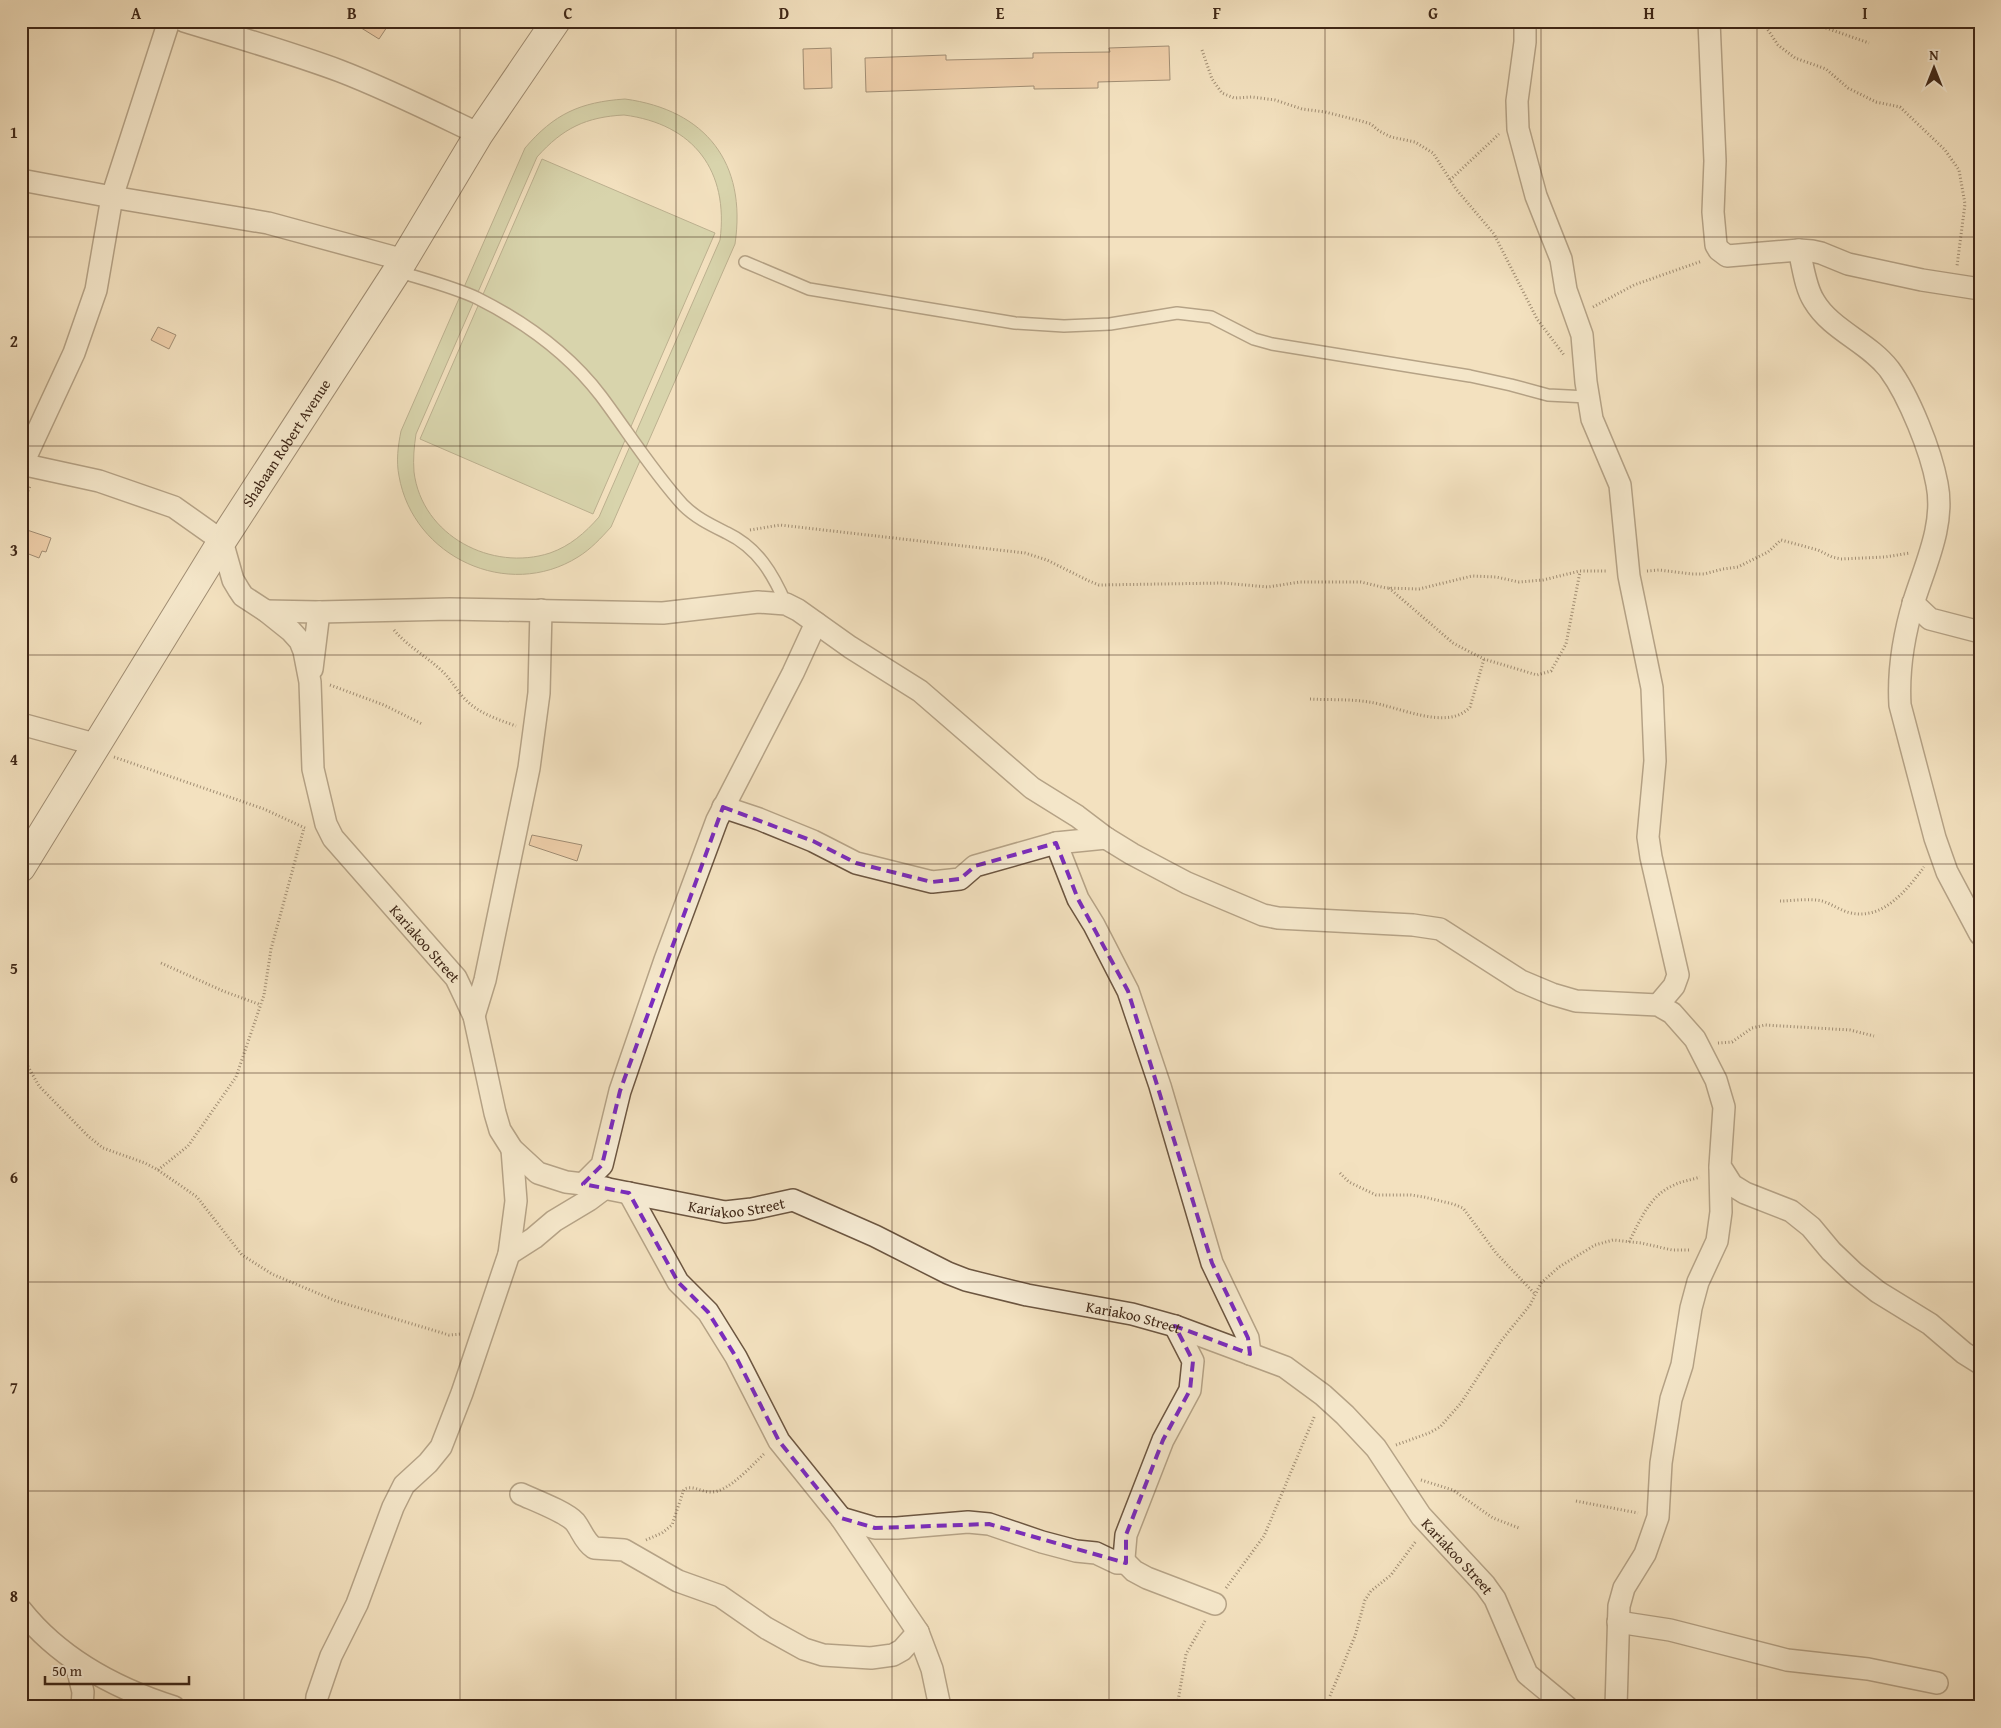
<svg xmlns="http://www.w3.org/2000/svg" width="2001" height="1728" font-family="'Gentium Book Plus',serif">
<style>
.green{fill:#b8c394;stroke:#7c7556;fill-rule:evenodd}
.building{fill:#e9b58e;stroke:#3f2717}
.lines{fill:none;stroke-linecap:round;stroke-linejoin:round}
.lane-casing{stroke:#6c5641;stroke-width:14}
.street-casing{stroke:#6c5641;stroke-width:24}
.secondary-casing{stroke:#3f2717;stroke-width:30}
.path{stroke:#3f2717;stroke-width:3;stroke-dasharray:1 2.5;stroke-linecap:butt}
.lane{stroke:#f7ecd5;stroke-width:11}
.street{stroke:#f7ecd5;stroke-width:21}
.secondary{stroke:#f7ecd5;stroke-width:28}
.marked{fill:none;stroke:#7b2cbf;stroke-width:4;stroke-dasharray:10 6;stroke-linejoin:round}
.grid{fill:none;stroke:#3f2717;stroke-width:1;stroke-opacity:0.55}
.labels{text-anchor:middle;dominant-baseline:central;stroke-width:4;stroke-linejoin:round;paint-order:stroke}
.street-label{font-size:15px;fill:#3f2717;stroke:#f7ecd5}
.neatline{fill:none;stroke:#3f2717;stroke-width:2}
.grid-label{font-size:16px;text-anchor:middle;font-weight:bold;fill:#3f2717}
</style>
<rect width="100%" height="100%" fill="#f3e1bf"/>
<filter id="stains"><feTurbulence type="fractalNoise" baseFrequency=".004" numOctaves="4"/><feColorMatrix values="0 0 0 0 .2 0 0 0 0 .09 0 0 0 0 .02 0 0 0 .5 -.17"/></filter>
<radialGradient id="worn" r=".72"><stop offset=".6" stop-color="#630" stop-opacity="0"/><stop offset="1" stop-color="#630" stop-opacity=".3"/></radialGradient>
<g class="green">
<path d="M625,99C706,110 747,163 735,244L611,527C601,538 591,549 578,557C508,601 413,557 399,476C396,461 398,446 401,431L525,148C554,114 580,102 625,99ZM624,115C694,124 729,171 720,240L599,517C585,533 570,546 550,553C492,572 422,536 414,472C413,459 414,447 416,434L537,157C563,128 586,117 624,115Z"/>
<polygon points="542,159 715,233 593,514 420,439"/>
</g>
<g class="building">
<polygon points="350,21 391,21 379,39"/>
<polygon points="1169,46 1170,80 1098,82 1098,88 1034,89 1034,86 866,92 865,58 946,55 946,60 1033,58 1033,53 1110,52 1109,48"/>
<polygon points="831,48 832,88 804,89 803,49"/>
<polygon points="158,327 176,335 169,349 151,340"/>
<polygon points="21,528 51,538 46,552 42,551 39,558 21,551"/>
<polygon points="532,835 582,845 577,861 529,845"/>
</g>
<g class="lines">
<g class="lane-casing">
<g id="lane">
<polyline points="745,262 809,289 1015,323 1064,326 1110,324 1177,313 1211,317 1254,339 1272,344 1470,376 1511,385 1548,395 1588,397"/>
<path d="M397,271C422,279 454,287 477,298C523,321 569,354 601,396C628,432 652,471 683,505C696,518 711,525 727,533C758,548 773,574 786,604"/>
</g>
</g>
<g class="street-casing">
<g id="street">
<path d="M184,21C236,37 289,52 340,71C387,89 433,112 479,134"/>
<polyline points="1525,21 1525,42 1517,101 1518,129 1536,196 1561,259 1566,290 1582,335 1586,382 1592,419 1620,485 1629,576 1652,688 1655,761 1648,837 1651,857 1678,975 1674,986 1658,1005"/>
<polyline points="1709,21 1715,161 1713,212 1716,245 1719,250 1727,256 1799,250 1812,251 1821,253 1848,264 1922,280 1980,289"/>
<polyline points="21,180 112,197 268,223 404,260"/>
<path d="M1799,250C1803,266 1805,287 1814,301C1831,330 1868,342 1889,369C1909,396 1931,451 1937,484C1945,524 1926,563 1914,601C1904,634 1898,670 1900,705L1935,838L1947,872L1980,934"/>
<path id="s1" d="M21,464L99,481L174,507L222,541L233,580L239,590L243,596L266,611L291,631L300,641L304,651L310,682L313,769L326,824L333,838L456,978L474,1016L495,1113L500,1130L512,1149L538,1173L566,1182L583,1184L725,1212L752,1209L793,1200L875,1236L948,1273L966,1280L1027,1295L1132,1314L1175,1326L1285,1367L1323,1395L1345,1415L1376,1448L1421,1516L1485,1585L1495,1599L1527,1674L1567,1707"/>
<polyline points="22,465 74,353 96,290 112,197 169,21"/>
<polyline points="1913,603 1930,619 1980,632"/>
<polyline points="266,611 319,612 450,609 663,613 758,602 786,604 798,610 850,647 920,691 1032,788 1077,816 1106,838 1132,854 1187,883 1263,915 1278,918 1413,925 1440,929 1521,981 1552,994 1576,1001 1658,1005 1672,1013 1695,1039 1716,1080 1724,1107 1720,1166 1732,1185 1745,1193 1791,1211 1811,1227 1831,1251 1854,1273 1878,1292 1930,1324 1964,1353 1980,1363"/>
<polyline points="312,669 319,612"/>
<polyline points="21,724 98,745"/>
<polyline points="723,807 759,819 813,841 856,863 932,882 960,879 975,866 1056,843 1106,838"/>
<polyline points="1056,843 1078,899 1094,925 1128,991 1160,1086 1212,1263 1248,1338 1250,1354"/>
<polyline points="474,1016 485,980 529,768 539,693 541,610"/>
<polyline points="583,1184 602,1165 620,1091 665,960 717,820 793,673 816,623"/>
<polyline points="629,1193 678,1282 708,1312 736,1357 779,1441 841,1518 918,1632 932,1669 940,1707"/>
<polyline points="509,1254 534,1238 554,1221 589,1200 605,1188"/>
<polyline points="1175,1326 1193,1361 1190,1390 1163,1440 1126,1535 1124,1558 1126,1563 1134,1571 1147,1578 1215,1604"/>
<path d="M521,1494C534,1500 566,1512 575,1522C582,1531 584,1541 594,1548L624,1550L678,1581L720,1596L766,1628L804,1649L823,1655L871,1658L893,1655L902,1650L918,1632"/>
<polyline points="841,1518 875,1528 897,1528 968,1522 989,1524 1042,1542 1076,1551 1096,1553 1117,1563 1126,1563"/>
<path d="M21,1610C60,1659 114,1688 174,1707"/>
<polyline points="1618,1622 1670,1630 1787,1660 1868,1669 1937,1683"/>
<polyline points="76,1663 83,1692 82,1707"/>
<polyline points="316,1707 317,1697 331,1656 357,1604 393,1507 404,1485 428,1463 441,1447 462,1393 509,1254 516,1201 512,1149"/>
<polyline points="1616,1707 1619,1606 1624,1588 1645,1554 1658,1517 1661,1463 1671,1399 1682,1365 1691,1308 1698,1282 1717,1241 1721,1212 1720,1168"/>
</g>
</g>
<g class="secondary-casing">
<g id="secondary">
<path id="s2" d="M21,868L222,541L397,271L479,134L556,21"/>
</g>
</g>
<g class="path">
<polyline points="1762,21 1778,45 1795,58 1826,69 1848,88 1876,102 1900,107 1945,150 1959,170 1965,204 1957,266"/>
<polyline points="1806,21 1869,43"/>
<polyline points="1202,50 1212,79 1222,93 1234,98 1252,97 1275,100 1302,109 1325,112 1361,121 1371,124 1379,131 1391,137 1415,142 1433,153 1456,189 1494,234 1537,319 1564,355"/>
<polyline points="1450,180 1499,134"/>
<polyline points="1593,307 1634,285 1702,261"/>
<polyline points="21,507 30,486"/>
<polyline points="750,530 780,525 1025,553 1047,560 1089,581 1099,585 1223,583 1268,587 1300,582 1361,582 1386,588 1419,589 1472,576 1496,577 1519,582 1543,580 1580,571 1608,571"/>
<polyline points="1647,571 1659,570 1692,574 1704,574 1723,569 1738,567 1768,552 1781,540 1818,550 1832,557 1841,559 1885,557 1910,553"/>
<polyline points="1389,588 1453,643 1468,651 1484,659 1537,675 1551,671 1566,644 1580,572"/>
<path d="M394,630C408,647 428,657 444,673C451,680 456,689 463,697C477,713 497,719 516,726"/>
<polyline points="330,685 384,705 422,724"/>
<path d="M1310,699C1329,700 1350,699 1369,702C1397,706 1448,732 1470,707L1484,659"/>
<polyline points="114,757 264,809 305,828"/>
<path d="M1780,901C1793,901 1809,898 1822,901C1832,904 1841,911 1851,913C1883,920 1907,890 1924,867"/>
<polyline points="161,963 223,991 261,1005"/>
<polyline points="1718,1043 1732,1042 1752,1028 1765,1025 1850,1030 1874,1036"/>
<polyline points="21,1054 39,1086 88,1136 103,1148 145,1163 158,1170 197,1197 242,1255 272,1274 336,1301 449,1335 461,1334"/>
<polyline points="158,1170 188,1146 236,1077 264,995 271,949 304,828"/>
<polyline points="1340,1173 1349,1182 1376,1195 1411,1195 1424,1197 1453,1204 1463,1208 1496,1253 1535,1294"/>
<path d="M1629,1242C1641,1219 1649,1196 1674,1185C1682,1181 1691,1180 1700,1177"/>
<polyline points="1396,1445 1429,1433 1440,1427 1461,1403 1501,1341 1530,1305 1541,1283 1559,1267 1595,1245 1613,1240 1641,1243 1672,1250 1691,1250"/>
<polyline points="1421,1480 1453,1490 1493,1518 1519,1528"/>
<polyline points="1576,1501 1638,1513"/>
<path d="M646,1540L662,1533L672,1525L684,1489C694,1485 701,1492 711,1492C729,1492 752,1465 765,1453"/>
<polyline points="1226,1588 1264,1536 1315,1415"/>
<polyline points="1330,1696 1355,1636 1365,1600 1371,1591 1391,1575 1416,1541"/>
<polyline points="1177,1707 1186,1654 1205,1621"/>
</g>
<use href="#lane" class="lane"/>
<use href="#street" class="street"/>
<use href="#secondary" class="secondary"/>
</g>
<path d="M0 0H2001V1728H0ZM723,807L813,841L856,863L932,882L960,879L975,866L1056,843L1078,899L1128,991L1212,1263L1248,1338L1250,1354L1175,1326L1193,1361L1190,1390L1163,1440L1126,1535V1563L989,1524L875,1528L841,1518L779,1441L736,1357L708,1312L678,1282L629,1193L583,1184L602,1165L620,1091Z" fill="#f3e1bf" fill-opacity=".55" fill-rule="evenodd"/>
<path class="marked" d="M723,807L813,841L856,863L932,882L960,879L975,866L1056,843L1078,899L1128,991L1212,1263L1248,1338L1250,1354L1175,1326L1193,1361L1190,1390L1163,1440L1126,1535V1563L989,1524L875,1528L841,1518L779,1441L736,1357L708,1312L678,1282L629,1193L583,1184L602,1165L620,1091Z"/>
<path class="grid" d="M244,21V1707M460,21V1707M676,21V1707M892,21V1707M1109,21V1707M1325,21V1707M1541,21V1707M1757,21V1707M21,237H1980M21,446H1980M21,655H1980M21,864H1980M21,1073H1980M21,1282H1980M21,1491H1980"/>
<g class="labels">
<g class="street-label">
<text stroke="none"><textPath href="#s2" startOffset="501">Shabaan Robert Avenue</textPath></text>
<text stroke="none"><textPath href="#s1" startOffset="692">Kariakoo Street</textPath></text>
<text stroke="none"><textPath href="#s1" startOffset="1158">Kariakoo Street</textPath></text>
<text stroke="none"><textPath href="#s1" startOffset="1578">Kariakoo Street</textPath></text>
<text stroke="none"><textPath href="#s1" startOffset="1996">Kariakoo Street</textPath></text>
</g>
</g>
<rect width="2001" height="1728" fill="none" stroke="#f3e1bf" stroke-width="55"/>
<g transform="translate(1934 68)" stroke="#f7ecd5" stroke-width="4" paint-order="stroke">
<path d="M0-4L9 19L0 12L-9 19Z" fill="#3f2717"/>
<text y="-8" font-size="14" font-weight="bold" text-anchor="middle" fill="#3f2717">N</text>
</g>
<path d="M45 1676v8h144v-8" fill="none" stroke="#3f2717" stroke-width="2.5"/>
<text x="52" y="1676" font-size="15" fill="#3f2717" stroke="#f7ecd5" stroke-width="4" paint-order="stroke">50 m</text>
<rect x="28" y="28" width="1946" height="1672" class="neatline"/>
<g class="grid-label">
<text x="136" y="19">A</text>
<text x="352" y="19">B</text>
<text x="568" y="19">C</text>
<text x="784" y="19">D</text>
<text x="1000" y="19">E</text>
<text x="1217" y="19">F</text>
<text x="1433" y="19">G</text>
<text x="1649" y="19">H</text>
<text x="1865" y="19">I</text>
<text x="14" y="138">1</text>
<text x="14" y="347">2</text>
<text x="14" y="556">3</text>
<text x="14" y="765">4</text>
<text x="14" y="974">5</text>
<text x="14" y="1183">6</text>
<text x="14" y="1393">7</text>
<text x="14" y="1602">8</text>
</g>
<rect width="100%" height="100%" filter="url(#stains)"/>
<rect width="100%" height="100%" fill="url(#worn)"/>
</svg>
